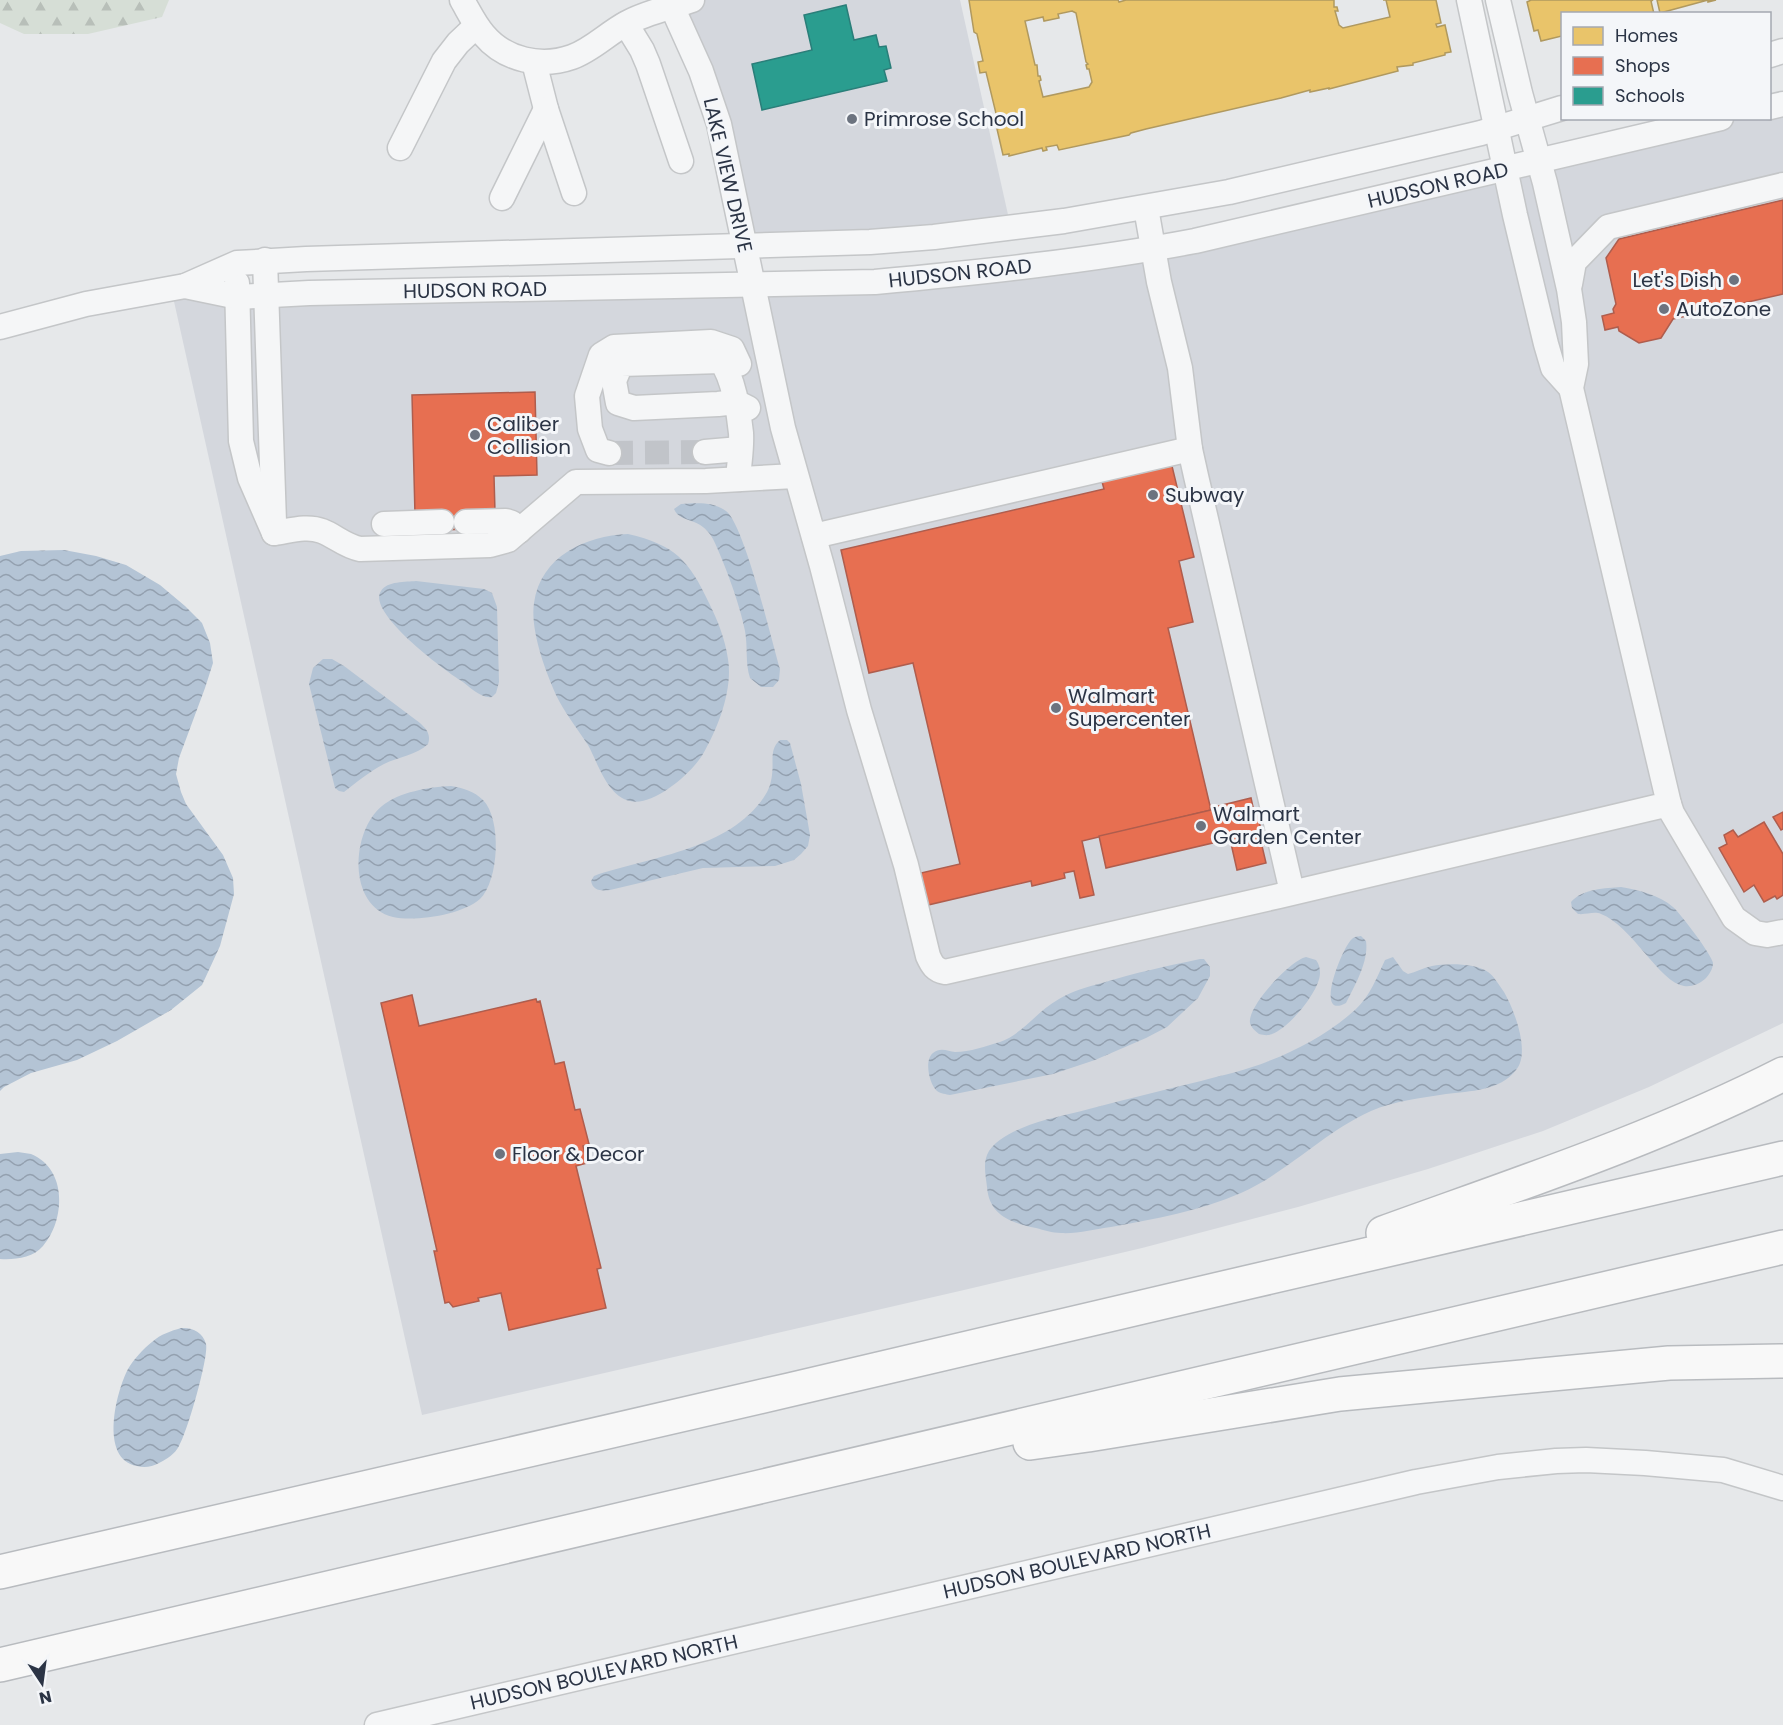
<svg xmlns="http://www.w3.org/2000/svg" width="1783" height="1725" font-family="Poppins,sans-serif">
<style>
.built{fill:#d4d7dd}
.forest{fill:url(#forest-firs)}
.water{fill:url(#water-waves)}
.homes{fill:#e9c46a;stroke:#b0995f;stroke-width:1.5;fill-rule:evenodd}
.shops{fill:#e76f51;stroke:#af5d4d;stroke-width:1.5}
.schools{fill:#2a9d8f;stroke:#2a7e79;stroke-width:1.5}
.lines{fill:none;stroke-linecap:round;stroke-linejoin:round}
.minor-tunnel{stroke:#c1c4c9;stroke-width:24;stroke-dasharray:24 12;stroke-linecap:butt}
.minor-casing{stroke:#c4c6c8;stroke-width:27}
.highway-casing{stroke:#b8bbbf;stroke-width:36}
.minor{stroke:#f5f6f7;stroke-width:24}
.highway{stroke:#f8f8f8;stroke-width:33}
.poi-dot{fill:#6c737f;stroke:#f4f6f9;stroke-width:2}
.labels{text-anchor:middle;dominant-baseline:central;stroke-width:6;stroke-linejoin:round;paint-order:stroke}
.poi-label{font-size:20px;fill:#2b3445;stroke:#f4f6f9;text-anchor:start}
.street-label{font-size:20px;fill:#2b3445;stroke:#f4f6f9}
</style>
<defs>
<pattern id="forest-firs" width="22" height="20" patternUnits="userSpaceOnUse" patternTransform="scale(1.5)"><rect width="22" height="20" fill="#d6ded6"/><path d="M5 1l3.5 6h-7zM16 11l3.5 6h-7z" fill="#b8bfb9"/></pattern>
<pattern id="water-waves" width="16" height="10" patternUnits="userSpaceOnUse" patternTransform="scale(1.5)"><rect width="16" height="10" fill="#b4c4d5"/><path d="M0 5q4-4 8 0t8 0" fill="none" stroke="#93a0af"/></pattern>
</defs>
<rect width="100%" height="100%" fill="#e6e8ea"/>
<g class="built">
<polygon points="692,0 960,0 1011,228 744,245 672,7"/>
<polygon points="1783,104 1783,1023 1649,1087 1543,1131 1428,1169 1298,1207 1142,1248 964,1290 422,1415 171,288 238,297 1055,264 1721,119 1770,118"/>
</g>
<polygon class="forest" points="0,0 169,0 162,17 88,34 24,34 0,23"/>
<g class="water">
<path d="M681,504C695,503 713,501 726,511C744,524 772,642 780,669L779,680L773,687H761L750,678C745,663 748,647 745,631C740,605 725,564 713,539C701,516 680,524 674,509Z"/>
<path d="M628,534C675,545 689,560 709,603C718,621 725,639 728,659C733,690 718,728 703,754C692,773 653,807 630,801C607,796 598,763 588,745C577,728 564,712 556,695C545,670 530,630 534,603C541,556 585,536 628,534Z"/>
<polygon points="64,550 96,556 126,565 160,585 185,606 202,623 210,643 213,663 205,688 179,758 176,774 181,792 186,804 223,855 233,878 234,894 220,946 202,985 171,1010 117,1041 77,1060 31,1073 4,1087 0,1091 0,556 21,551"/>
<path d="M416,581L484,589L492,593L497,607L499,682L496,693L492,697C481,699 469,686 460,680C444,670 366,612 381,591C387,581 406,582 416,581Z"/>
<path d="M323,659H332L344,666L416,720C424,726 432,733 428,744C417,755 398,757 384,764C369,772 357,782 344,792L339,791L335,788L309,684L313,668Z"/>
<path d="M780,740H787L790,743L801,784L810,835L808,846L801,854L794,860L775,866L703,868L610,890C601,891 593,891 591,881L594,876L599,874C653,857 730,848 764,797C769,790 771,783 772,775C774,762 769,749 780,740Z"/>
<path d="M451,786C463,788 474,791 483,800C502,819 499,881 480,899C462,915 415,922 393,917C347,906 351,831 382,806C399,792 429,787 451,786Z"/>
<path d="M1621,887C1639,890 1659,895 1673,907C1680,913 1712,955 1713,963C1713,969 1709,975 1705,979C1699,984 1692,987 1684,986C1660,983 1631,925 1601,914C1594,911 1586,915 1578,914L1572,908L1571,902C1582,889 1606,888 1621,887Z"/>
<path d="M1361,936L1366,941C1369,961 1355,985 1346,1003C1313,1021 1342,947 1352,939C1355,936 1357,937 1361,936Z"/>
<path d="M1306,957L1316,960C1319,964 1320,968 1320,973C1320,991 1289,1028 1272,1034C1267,1036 1264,1035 1259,1034C1255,1031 1251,1027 1250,1023C1247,1006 1291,960 1306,957Z"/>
<path d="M1393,957L1403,971L1408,974C1416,972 1423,968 1432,966C1446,963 1476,963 1488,972C1494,976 1499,985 1504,992C1514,1009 1531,1053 1516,1070C1500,1091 1470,1091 1446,1094C1421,1098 1394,1101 1371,1111C1324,1132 1288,1172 1241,1193C1200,1211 1155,1219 1111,1227C1095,1229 1077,1234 1061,1233C1052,1233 1044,1230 1036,1228C1011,1223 989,1215 987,1187C986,1177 983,1165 987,1155C992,1142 1010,1133 1022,1128C1043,1119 1067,1115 1089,1109C1126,1099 1164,1090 1201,1081C1223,1075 1247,1070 1269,1061C1300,1049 1331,1032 1356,1009C1370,996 1377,977 1385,960Z"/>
<path d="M1200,959H1204L1210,967V976L1198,998L1167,1027L1146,1038L1095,1060L1053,1074L950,1095C946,1094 941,1094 937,1091C929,1084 924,1060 933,1053C940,1047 948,1051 955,1052C970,1052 986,1046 1000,1042C1024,1033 1037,1011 1059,999C1072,991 1087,987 1102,983C1134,973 1167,966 1200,959Z"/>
<path d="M18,1152C22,1153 27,1153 31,1154C68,1169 65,1221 43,1246C33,1258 14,1260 0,1259V1154Z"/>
<path d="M181,1328C192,1327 203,1332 206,1344C209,1357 187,1433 179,1446C175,1454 167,1459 159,1463C152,1467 144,1468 137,1466C99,1459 116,1392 128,1369C134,1359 143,1349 152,1342C161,1334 171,1331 181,1328Z"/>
</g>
<g class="homes">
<path d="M969,0H1118L1119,2L1126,0H1334V7H1337L1338,11H1335L1339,25L1343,28L1390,17L1386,0H1383H1436L1441,23L1436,24L1437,27L1445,25L1451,52L1445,53V55L1413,63V65L1397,67L1398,71L1329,89V88L1310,92V90L1281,98L1146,129L1131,133L1129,135L1059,150L1057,145L1046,147L1047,150L1043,151L1042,148L1009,156V154L1003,155L997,129L1004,127L1003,124L999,126L986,72L980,73L978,62L983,61L977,34L974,32ZM1072,11L1076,13L1086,62L1088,64L1086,65L1087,69H1089L1092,82L1089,87L1043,97L1039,81L1041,80L1040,76H1038L1037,65H1035L1025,21L1043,17L1044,21L1059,18L1058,14Z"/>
<polygon points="1531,0 1653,0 1651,1 1654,14 1562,14 1562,36 1541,41 1538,30 1534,31 1527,2"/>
<polygon points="1657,0 1716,0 1708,2 1708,0 1660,13"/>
</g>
<g class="shops">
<polygon points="1783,200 1783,294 1673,319 1661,338 1639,343 1619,331 1618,327 1605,330 1602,316 1614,313 1613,309 1616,304 1606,258 1619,239"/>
<polygon points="535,392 537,475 494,476 495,512 466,529 443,530 415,515 412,395"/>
<polygon points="1171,462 1194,557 1179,561 1193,622 1168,628 1211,810 1082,841 1094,895 1080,898 1074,871 1064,873 1065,878 1032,886 1031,881 928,905 921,873 960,864 913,663 869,673 841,550 1104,489 1101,478"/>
<polygon points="1251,798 1255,816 1258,816 1264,845 1262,846 1266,863 1237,870 1230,839 1106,868 1099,836 1211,810 1210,808"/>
<polygon points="1783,812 1783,829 1781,830 1773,817"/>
<polygon points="1764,822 1783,854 1783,895 1777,899 1775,896 1764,902 1754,885 1744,892 1719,848 1727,844 1724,835 1733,830 1738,837"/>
<polygon points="412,995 419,1026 536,999 537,1002 540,1001 555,1064 564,1062 575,1110 580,1109 589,1144 583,1146 587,1163 576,1166 601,1268 597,1269 606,1308 509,1330 501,1293 478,1298 479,1301 453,1307 449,1302 445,1303 434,1251 437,1251 381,1003"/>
</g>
<polygon class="schools" points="846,5 854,40 876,35 879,47 886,46 891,68 884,70 887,81 762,110 752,64 812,50 804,15"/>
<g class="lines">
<polyline class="minor-tunnel" points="609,453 705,452"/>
<g class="minor-casing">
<g id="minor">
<path d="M462,0C469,12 475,25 484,35C505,60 541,68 572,57C592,50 608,33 627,23C647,12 670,8 692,0"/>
<path d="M669,0L701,71L719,124L783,428L822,566L859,710L906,865L928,956C932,965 935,970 945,972L1279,896L1669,804L1571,388L1576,364L1574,322L1569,289L1545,183L1520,93L1498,0"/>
<polyline points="1469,0 1515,215 1546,344 1553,368 1571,388"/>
<polyline points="626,24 642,50 648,64 681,161"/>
<polyline points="1770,55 1783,51"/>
<polyline points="534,62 546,109 574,193"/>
<polyline points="1770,107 1783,104"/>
<polyline points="400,148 444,61 458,43 476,26"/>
<polyline points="502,198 546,109"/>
<polyline points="1146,208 1159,282 1180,368 1190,449 1196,476 1292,892"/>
<polyline points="265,260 274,522"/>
<polyline points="237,283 241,441 250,478 274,533"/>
<polyline points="1570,284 1574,262 1608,227 1783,185"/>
<path d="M185,286L238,297L309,293L875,282C982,272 1089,261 1195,241L1721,118"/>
<polyline points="0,327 86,304 185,286 237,263 306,259 870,242 934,237 1064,221 1229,192 1481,133 1562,108"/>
<polyline points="705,452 740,449"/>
<polyline points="609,453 598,450 590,429 587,396 601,355 614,347 711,342 732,349 739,364"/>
<path d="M738,479C739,464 742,448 741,433C739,412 733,377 721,361L621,364L614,381L618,403L634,408L718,404L736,402L748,408"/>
<polyline points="466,522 506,521 512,523 519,531"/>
<polyline points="384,524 442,522"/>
<path d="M274,533C289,531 307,525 322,531C335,536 345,546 360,549L490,545L508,540L576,482L706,481L795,476"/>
<polyline points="814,536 1190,449"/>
<polyline points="1669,804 1672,813 1734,918 1755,933 1767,935 1783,932"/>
<polyline points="377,1725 1416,1482 1498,1467 1556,1461 1586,1460 1645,1463 1723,1470 1783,1488"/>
</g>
</g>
<g class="highway-casing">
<g id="highway">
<path d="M1383,1233C1518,1184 1655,1139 1783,1074"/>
<polyline points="1030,1443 1088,1435 1340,1394 1669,1363 1783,1361"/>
<polyline points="0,1572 789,1390 1249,1282 1783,1158"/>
<polyline points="0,1665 1783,1247"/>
</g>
</g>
<use href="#minor" class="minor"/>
<use href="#highway" class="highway"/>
</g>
<g class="poi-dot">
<circle cx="852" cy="119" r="6"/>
<circle cx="1734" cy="280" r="6"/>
<circle cx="1664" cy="309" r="6"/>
<circle cx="475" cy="435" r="6"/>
<circle cx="1153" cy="495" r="6"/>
<circle cx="1056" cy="708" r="6"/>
<circle cx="1201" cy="826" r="6"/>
<circle cx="500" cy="1154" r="6"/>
</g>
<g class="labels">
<g class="poi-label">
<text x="864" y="119">Primrose School</text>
<text x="1722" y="280" text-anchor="end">Let's Dish</text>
<text x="1676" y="309">AutoZone</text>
<text x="487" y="424">Caliber<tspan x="487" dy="23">Collision</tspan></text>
<text x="1165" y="495">Subway</text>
<text x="1068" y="696">Walmart<tspan x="1068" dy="23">Supercenter</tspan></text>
<text x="1213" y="814">Walmart<tspan x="1213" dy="23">Garden Center</tspan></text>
<text x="512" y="1154">Floor &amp; Decor</text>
</g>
<g class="street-label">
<text transform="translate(728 175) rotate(77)">LAKE VIEW DRIVE</text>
<text transform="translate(1438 185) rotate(-13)">HUDSON ROAD</text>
<text transform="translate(960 273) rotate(-6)">HUDSON ROAD</text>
<text transform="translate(475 290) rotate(-1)">HUDSON ROAD</text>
<text transform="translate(1077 1561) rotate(-13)">HUDSON BOULEVARD NORTH</text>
<text transform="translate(604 1672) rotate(-13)">HUDSON BOULEVARD NORTH</text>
</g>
</g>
<rect x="1561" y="12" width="210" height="108" fill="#f4f6f9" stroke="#a4a8b1" stroke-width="1.5"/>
<rect x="1573" y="27" width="30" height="18" fill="#e9c46a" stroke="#a4a8b1" stroke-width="1.5"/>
<text x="1615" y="42" font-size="18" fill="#2b3445">Homes</text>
<rect x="1573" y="57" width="30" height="18" fill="#e76f51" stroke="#a4a8b1" stroke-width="1.5"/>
<text x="1615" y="72" font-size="18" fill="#2b3445">Shops</text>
<rect x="1573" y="87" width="30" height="18" fill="#2a9d8f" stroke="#a4a8b1" stroke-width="1.5"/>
<text x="1615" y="102" font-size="18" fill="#2b3445">Schools</text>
<g transform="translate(42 1683) rotate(167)" stroke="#f4f6f9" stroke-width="4.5" paint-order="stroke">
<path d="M0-4.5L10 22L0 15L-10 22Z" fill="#2b3445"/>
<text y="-9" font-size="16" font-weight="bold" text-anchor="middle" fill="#2b3445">N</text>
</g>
</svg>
